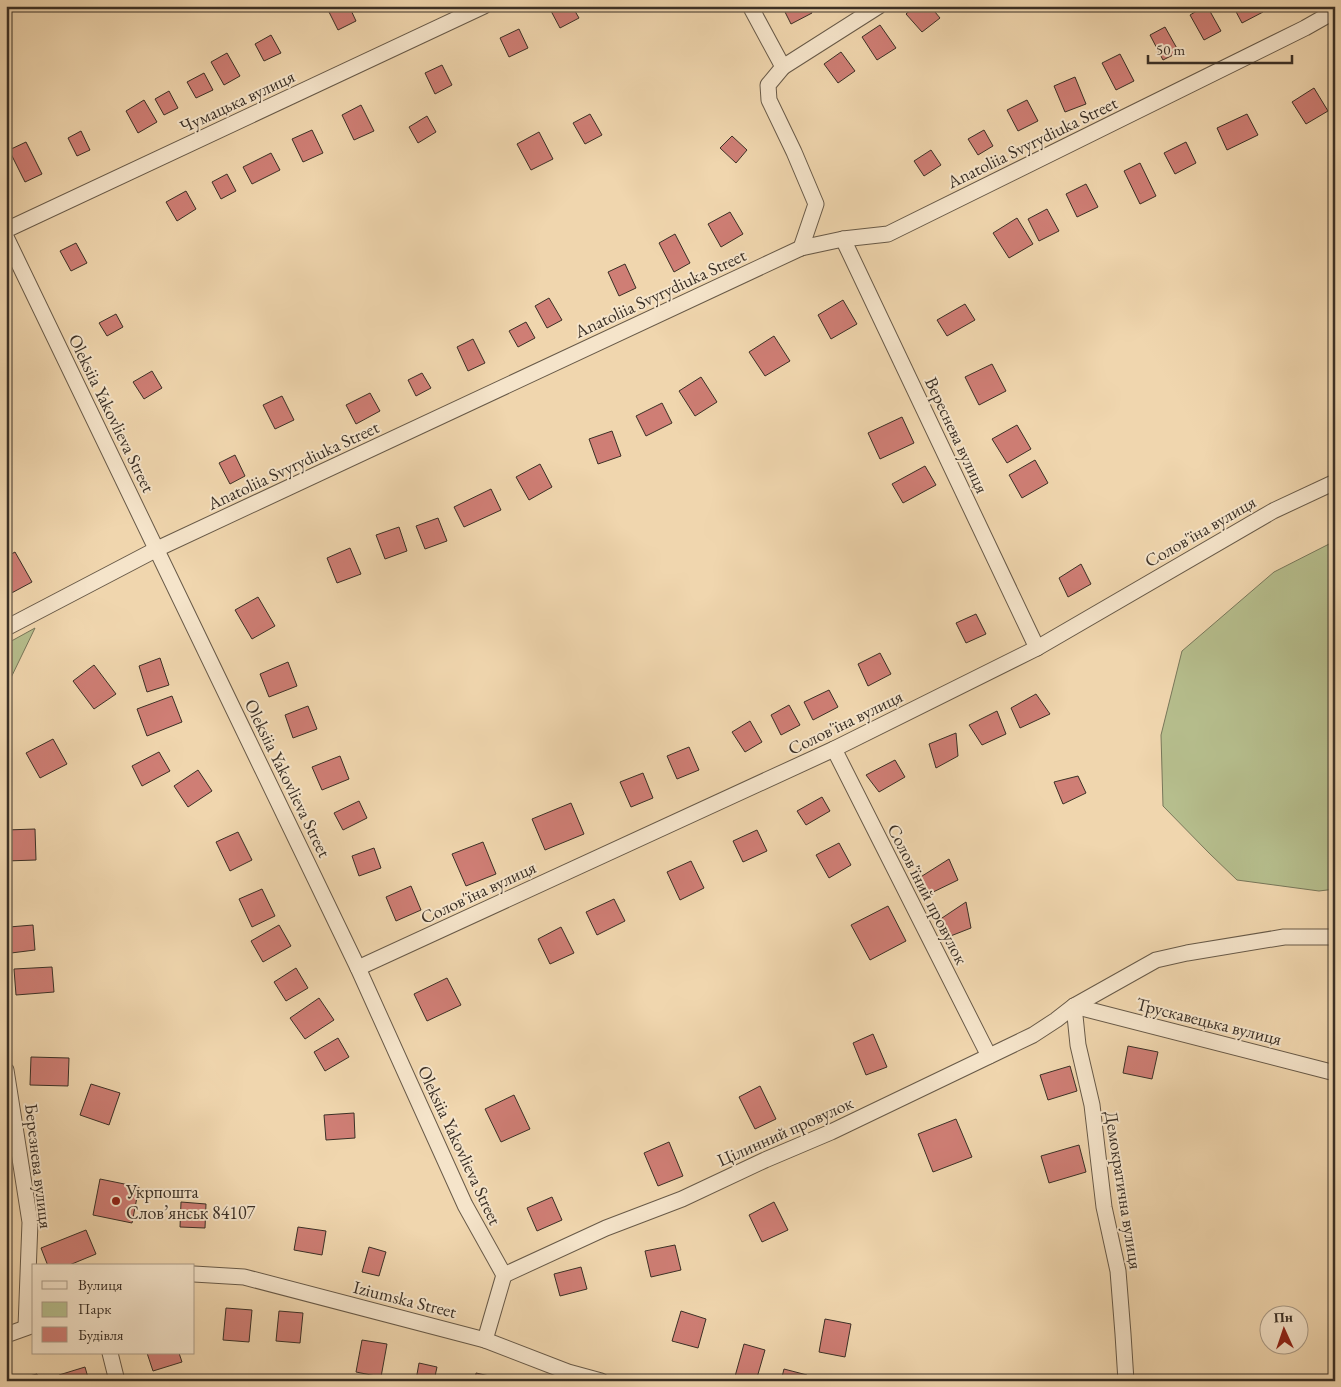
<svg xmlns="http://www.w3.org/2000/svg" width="1341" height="1387" font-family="'EB Garamond',serif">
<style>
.green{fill:#b6be8d;stroke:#78775a}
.building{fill:#cf7e75;stroke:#3b3026}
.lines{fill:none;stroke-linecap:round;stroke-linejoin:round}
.street-casing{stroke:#685a48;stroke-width:17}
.street{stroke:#f5e4ca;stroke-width:15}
.poi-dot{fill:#8f2418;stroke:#f5e4ca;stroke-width:2}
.labels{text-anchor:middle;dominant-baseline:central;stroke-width:4;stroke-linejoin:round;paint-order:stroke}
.street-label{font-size:18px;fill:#3b3026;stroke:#f5e4ca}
.poi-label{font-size:18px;fill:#3b3026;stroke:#f5e4ca;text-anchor:start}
</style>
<rect width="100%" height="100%" fill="#f0d6ae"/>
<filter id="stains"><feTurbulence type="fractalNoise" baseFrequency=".004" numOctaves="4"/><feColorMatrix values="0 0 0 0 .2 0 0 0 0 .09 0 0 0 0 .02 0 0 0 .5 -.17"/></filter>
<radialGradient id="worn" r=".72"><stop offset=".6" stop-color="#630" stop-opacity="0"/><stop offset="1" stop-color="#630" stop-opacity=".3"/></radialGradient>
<g class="green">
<polygon points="1335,541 1335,889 1319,891 1237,880 1209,853 1163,806 1161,735 1182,651 1274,572"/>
<polygon points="35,628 6,688 6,644"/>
</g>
<g class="building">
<polygon points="326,6 349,6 356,21 338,30"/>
<polygon points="561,6 572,6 579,18 560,28 551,11"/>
<polygon points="782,6 809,6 812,13 791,24"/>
<polygon points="915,6 930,6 940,18 922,32 906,14"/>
<polygon points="1205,6 1207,6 1221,31 1204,40 1190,15"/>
<polygon points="1233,6 1260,6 1263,12 1242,23"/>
<polygon points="880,25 896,48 877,60 862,37"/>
<polygon points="1165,27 1179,52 1163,60 1150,35"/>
<polygon points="519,29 528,48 509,57 500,38"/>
<polygon points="271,35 281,53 264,61 255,44"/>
<polygon points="841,52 855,71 838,83 824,64"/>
<polygon points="227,53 240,76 224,85 211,62"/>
<polygon points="1120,54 1134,81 1116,90 1102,63"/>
<polygon points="442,65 452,85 435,94 425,73"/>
<polygon points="204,73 213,90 196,98 187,82"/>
<polygon points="1075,77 1086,104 1065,112 1054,86"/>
<polygon points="1314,88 1328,111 1306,124 1292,102"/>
<polygon points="169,91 178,108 164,115 155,99"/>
<polygon points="144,100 157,122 138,133 126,111"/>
<polygon points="1027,100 1038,121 1018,131 1007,110"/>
<polygon points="361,105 374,131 354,140 342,115"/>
<polygon points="590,114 602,135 585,144 573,123"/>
<polygon points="1247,114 1258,135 1227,150 1217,128"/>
<polygon points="427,116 436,132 418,143 409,127"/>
<polygon points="312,130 323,153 303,162 292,139"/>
<polygon points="984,130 993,146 978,155 968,139"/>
<polygon points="81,131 90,150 77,156 68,138"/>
<polygon points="539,132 553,159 531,170 517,144"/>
<polygon points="732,136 747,150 736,163 720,148"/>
<polygon points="26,142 42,174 25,182 9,150"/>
<polygon points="1186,142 1196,163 1175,174 1164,153"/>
<polygon points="931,150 941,165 924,176 914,161"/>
<polygon points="271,153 280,170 252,184 243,167"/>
<polygon points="1140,163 1156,196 1140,204 1124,171"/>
<polygon points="227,174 236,191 221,199 212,182"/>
<polygon points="1086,184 1098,207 1077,217 1066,194"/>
<polygon points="186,191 196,209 177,221 166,202"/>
<polygon points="1047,209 1059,231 1039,241 1028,219"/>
<polygon points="730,212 743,234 721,247 708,224"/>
<polygon points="1017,218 1033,244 1009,258 993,233"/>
<polygon points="675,234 690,263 674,272 659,243"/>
<polygon points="76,243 87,263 71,271 60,251"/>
<polygon points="625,264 636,288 619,296 608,272"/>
<polygon points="549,298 562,320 547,328 535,306"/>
<polygon points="843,300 857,324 831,339 818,315"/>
<polygon points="965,304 975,320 947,336 937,320"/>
<polygon points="116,314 123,327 107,336 99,323"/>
<polygon points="526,322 535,338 518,347 509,331"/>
<polygon points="774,336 790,361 765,376 749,352"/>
<polygon points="473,339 485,363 468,371 457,347"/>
<polygon points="992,364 1006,391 979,405 965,377"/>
<polygon points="152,371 162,388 144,399 133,382"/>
<polygon points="422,373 431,388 416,396 408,380"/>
<polygon points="701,377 717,402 695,416 679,391"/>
<polygon points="370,393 380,411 356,424 346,405"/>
<polygon points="282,396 294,420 275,429 263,405"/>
<polygon points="662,403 672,423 646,436 636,416"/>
<polygon points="902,417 914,443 880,459 868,433"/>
<polygon points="1017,425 1031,449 1007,463 992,439"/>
<polygon points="612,431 621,456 598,464 589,439"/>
<polygon points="235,455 245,476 230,484 219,463"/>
<polygon points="1035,460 1048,483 1022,498 1009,475"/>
<polygon points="540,464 552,487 529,500 516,477"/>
<polygon points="925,466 936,485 903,503 892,484"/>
<polygon points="491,489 501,510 464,527 454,507"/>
<polygon points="438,518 447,541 425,549 416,526"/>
<polygon points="399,527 407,551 385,559 376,535"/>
<polygon points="350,548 361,574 337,583 327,558"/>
<polygon points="15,552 32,582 6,596 6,557"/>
<polygon points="1081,564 1091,584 1068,597 1059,578"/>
<polygon points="258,597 275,626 252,639 235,610"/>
<polygon points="976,614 986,634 966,643 956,623"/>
<polygon points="880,653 891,674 868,686 858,664"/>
<polygon points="160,658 169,685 147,692 139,666"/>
<polygon points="288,662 297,686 269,697 260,674"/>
<polygon points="94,665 116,694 94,709 73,681"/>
<polygon points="829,690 838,707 813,720 804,702"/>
<polygon points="1036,694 1050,714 1020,728 1011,708"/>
<polygon points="172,696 182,722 147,736 137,709"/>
<polygon points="789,705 800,725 781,735 771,715"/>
<polygon points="308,706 317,729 293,738 285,715"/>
<polygon points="997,711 1006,734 982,745 969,725"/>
<polygon points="750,721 762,742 745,752 732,732"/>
<polygon points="956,733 958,756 936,768 929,744"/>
<polygon points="53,739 67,764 40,778 26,753"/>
<polygon points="689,747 699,770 677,779 667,756"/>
<polygon points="159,752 170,771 142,786 132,766"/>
<polygon points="340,756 349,779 322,790 312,767"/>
<polygon points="895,760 905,777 879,792 866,775"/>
<polygon points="198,770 212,791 188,807 174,786"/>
<polygon points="643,773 653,798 631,807 620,782"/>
<polygon points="1078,776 1086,793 1063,804 1054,782"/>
<polygon points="822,797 830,811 806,825 797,811"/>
<polygon points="359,801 367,818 343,830 334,813"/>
<polygon points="571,803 584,834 545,850 532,819"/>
<polygon points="35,829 36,860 6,861 6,830"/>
<polygon points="757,830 767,851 743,862 733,841"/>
<polygon points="238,832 252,860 230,871 216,842"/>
<polygon points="483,842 496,874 466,886 452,854"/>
<polygon points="839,843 851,865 829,878 816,855"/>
<polygon points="374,848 381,868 359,876 352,856"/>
<polygon points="949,859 958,880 929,894 919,878"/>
<polygon points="691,861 704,888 680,900 667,872"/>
<polygon points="411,886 421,910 396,921 386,897"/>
<polygon points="262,889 275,916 252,927 239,899"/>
<polygon points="614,899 625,921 597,935 586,912"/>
<polygon points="966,902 971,928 948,937 939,920"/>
<polygon points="888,906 906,941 870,960 851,925"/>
<polygon points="33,925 35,950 11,953 9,927"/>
<polygon points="279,925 291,946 263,962 251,941"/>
<polygon points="561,927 574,953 550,964 538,939"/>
<polygon points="52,967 54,992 16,995 14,969"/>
<polygon points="296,968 308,988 286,1001 274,982"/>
<polygon points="447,978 461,1005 427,1021 414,994"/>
<polygon points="319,998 334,1020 305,1039 290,1018"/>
<polygon points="873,1034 887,1067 866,1075 853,1043"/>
<polygon points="338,1038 349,1057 325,1071 314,1052"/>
<polygon points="1128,1046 1158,1052 1152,1079 1123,1073"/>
<polygon points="31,1057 69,1058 68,1086 30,1085"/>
<polygon points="1070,1066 1077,1091 1048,1100 1040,1075"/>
<polygon points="91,1084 120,1093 109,1125 80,1115"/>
<polygon points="760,1086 776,1119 755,1129 739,1097"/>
<polygon points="514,1095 530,1129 501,1142 485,1109"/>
<polygon points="354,1113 355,1138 326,1140 324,1115"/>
<polygon points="956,1119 972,1157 933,1172 918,1134"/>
<polygon points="669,1142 683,1176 658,1186 644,1153"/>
<polygon points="1079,1145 1086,1172 1049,1183 1041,1156"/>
<polygon points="100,1179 139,1187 132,1223 93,1215"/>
<polygon points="552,1197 562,1220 537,1231 527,1208"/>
<polygon points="181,1202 206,1204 205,1228 180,1227"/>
<polygon points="774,1202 788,1230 762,1242 749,1215"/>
<polygon points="298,1227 326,1231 322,1255 294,1250"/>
<polygon points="86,1230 96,1254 67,1266 48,1266 41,1248"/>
<polygon points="675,1245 681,1270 651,1277 645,1251"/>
<polygon points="369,1247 386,1252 379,1276 362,1272"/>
<polygon points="581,1267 587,1289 560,1296 554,1274"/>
<polygon points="226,1308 252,1310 249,1342 223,1340"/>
<polygon points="279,1311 303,1313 300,1343 276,1341"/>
<polygon points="681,1311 706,1319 698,1348 672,1341"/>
<polygon points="825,1319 851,1324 845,1357 819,1352"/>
<polygon points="362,1340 387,1344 381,1377 356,1372"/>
<polygon points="744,1344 765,1350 756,1381 734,1380"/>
<polygon points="147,1353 179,1353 182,1362 153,1371"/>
<polygon points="419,1363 437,1367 434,1381 416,1380"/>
<polygon points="85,1367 89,1381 61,1381 59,1375"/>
<polygon points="784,1369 807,1375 805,1381 781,1381"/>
<polygon points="476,1373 494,1377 493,1381 475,1381"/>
<polygon points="37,1374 39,1381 10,1381"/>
</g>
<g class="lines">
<g class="street-casing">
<g id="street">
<polyline points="750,6 783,67 768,85 769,100 794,152 816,204 801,248"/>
<polyline points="783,67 879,6"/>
<polyline points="6,230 484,6"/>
<polyline points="6,237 358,968 465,1205 504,1275 485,1340"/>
<polyline points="843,239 1037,648"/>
<polyline points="6,628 157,549 801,248 843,239 888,234 1305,28 1335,11"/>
<polyline points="834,749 989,1056"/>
<polyline points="358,968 834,749 1037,648 1273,511 1335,482"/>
<polyline points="1074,1006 1078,1045 1092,1105 1104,1207 1118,1271 1123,1334 1126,1381"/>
<polyline points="1074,1006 1335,1073"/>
<polyline points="6,1070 30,1222 26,1327"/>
<polyline points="194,1274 244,1277 485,1340 568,1372 601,1381"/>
<polyline points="504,1275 606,1228 682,1199 765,1160 831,1132 1033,1035 1056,1020 1074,1006 1156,960 1187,953 1284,937 1335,937"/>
<polyline points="6,1335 34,1325"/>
<polyline points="110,1353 117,1381"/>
</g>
</g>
<use href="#street" class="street"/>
</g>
<circle class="poi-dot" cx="116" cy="1201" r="5"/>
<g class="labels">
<g class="street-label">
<text transform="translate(237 101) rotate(-25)">Чумацька вулиця</text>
<text transform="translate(1032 142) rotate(-26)">Anatoliia Svyrydiuka Street</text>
<text transform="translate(660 293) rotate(-25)">Anatoliia Svyrydiuka Street</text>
<text transform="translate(112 413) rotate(64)">Oleksiia Yakovlieva Street</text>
<text transform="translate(957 435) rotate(65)">Вереснева вулиця</text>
<text transform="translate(293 465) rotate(-25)">Anatoliia Svyrydiuka Street</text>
<text transform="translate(1200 531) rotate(-30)">Солов'їна вулиця</text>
<text transform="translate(845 722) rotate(-26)">Солов'їна вулиця</text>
<text transform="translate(288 778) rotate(64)">Oleksiia Yakovlieva Street</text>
<text transform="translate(478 892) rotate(-25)">Солов'їна вулиця</text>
<text transform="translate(928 894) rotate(63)">Солов'їний провулок</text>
<text transform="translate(1209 1021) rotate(14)">Трускавецька вулиця</text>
<text transform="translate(785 1131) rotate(-24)">Цілинний провулок</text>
<text transform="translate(460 1145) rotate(65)">Oleksiia Yakovlieva Street</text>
<text transform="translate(39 1166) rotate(83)">Березнева вулиця</text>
<text transform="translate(1124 1190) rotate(81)">Демократична вулиця</text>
<text transform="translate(405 1299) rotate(14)">Iziumska Street</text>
</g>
<g class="poi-label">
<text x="126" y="1191">Укрпошта<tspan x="126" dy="21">Слов’янськ 84107</tspan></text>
</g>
</g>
<rect width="1341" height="1387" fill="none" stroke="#f0d6ae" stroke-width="25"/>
<rect x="8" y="8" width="1326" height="1372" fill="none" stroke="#3b3026" stroke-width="2.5"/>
<rect x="12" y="12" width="1316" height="1362" fill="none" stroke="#3b3026"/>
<rect x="32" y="1264" width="162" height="90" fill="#f5e4ca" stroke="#ab9c88"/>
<rect x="42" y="1281" width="25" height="8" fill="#f5e4ca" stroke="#ab9c88"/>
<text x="78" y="1290" font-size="15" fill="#3b3026">Вулиця</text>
<rect x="42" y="1302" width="25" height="15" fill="#b6be8d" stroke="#ab9c88"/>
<text x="78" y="1314" font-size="15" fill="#3b3026">Парк</text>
<rect x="42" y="1327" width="25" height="15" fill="#cf7e75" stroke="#ab9c88"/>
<text x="78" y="1340" font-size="15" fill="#3b3026">Будівля</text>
<g transform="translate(1284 1330) rotate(357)"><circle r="24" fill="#f5e4ca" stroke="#ab9c88"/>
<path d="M0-4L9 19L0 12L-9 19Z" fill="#8f2418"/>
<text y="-8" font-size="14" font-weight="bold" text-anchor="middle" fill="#3b3026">Пн</text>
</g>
<path d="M1148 55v8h144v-8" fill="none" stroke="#3b3026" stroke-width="2.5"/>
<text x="1156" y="55" font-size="15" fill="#3b3026" stroke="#f5e4ca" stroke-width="4" paint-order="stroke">50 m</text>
<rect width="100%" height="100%" filter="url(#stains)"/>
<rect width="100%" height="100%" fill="url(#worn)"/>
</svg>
